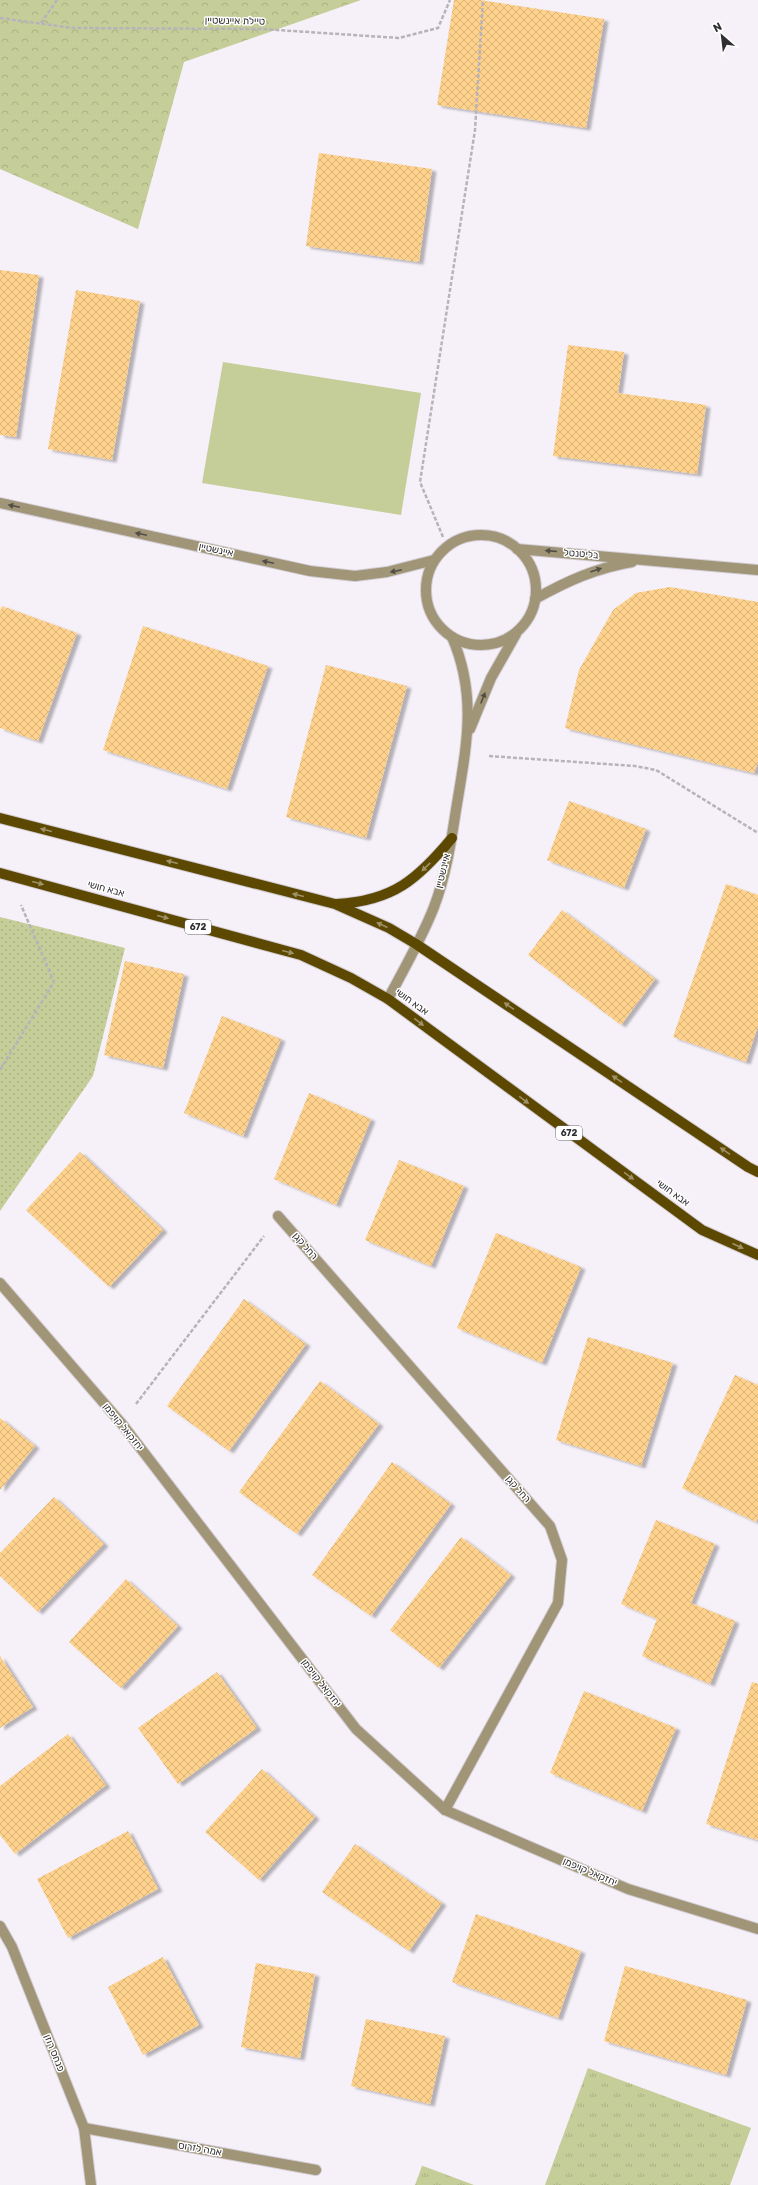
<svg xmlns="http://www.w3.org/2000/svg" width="758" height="2185" font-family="Rubik,Heebo,sans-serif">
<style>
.grass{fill:url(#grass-tufts)}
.forest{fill:url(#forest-crowns)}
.park{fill:url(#park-dots)}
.pitch{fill:#c5ce98}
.building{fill:url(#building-cross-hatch);filter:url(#shadow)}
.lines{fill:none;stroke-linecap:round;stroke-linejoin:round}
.minor-casing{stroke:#d3cdd4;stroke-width:12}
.major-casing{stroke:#d3cdd4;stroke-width:12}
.path{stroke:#b8b3ba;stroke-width:2.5;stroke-dasharray:4 2;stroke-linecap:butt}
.minor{stroke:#a09576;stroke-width:10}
.major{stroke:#5c4800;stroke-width:10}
.oneway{fill:#524e46}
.oneway2{fill:#9d9166}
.labels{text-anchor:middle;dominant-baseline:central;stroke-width:3;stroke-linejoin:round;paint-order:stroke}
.shield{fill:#fff;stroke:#6f6d70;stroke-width:1}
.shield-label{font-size:9px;font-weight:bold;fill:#312f32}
.street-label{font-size:10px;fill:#312f32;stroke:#fff}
</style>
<defs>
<pattern id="grass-tufts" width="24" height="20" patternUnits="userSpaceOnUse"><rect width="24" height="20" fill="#c5ce98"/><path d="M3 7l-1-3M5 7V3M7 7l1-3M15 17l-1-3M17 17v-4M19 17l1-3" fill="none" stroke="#aab183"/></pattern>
<pattern id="forest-crowns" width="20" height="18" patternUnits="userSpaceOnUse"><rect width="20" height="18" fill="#c5ce98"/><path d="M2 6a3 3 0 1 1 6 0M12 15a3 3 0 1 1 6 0" fill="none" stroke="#aab183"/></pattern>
<pattern id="park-dots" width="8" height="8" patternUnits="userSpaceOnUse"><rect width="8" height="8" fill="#c5ce98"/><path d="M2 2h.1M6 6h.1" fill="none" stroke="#aab183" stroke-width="1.8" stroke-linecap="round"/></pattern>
<pattern id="building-cross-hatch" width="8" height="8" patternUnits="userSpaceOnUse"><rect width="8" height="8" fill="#fed28c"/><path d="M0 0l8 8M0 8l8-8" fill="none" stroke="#dab579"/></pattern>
<filter id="shadow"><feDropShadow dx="4.5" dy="2.5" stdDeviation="1" flood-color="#0004"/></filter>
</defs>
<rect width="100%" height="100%" fill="#f6f0f8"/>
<g class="grass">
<polygon points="588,2068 751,2128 730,2185 545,2185"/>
<polygon points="422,2166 423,2166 474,2185 415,2185"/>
</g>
<polygon class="forest" points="0,0 361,0 184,62 138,229 0,169"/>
<polygon class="park" points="0,917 125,948 93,1076 0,1211"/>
<polygon class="pitch" points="223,362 421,393 401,515 202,483"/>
<g class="building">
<polygon points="454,0 480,0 604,19 586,128 437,105"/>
<polygon points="319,153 432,169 419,262 306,246"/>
<polygon points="0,270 39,275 16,437 0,435"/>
<polygon points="76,290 140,301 112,460 48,449"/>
<polygon points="568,345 624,352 618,393 706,405 697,474 553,456"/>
<polygon points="670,587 758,602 758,762 754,773 565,728 579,670 613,610 636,593"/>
<polygon points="2,606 77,633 38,741 0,728 0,611"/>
<polygon points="143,626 268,666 227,789 103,750"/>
<polygon points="326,665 407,686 366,838 286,817"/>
<polygon points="569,801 646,829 624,888 547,860"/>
<polygon points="726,884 758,895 758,1026 746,1062 673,1037"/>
<polygon points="562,910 655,979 621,1025 528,955"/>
<polygon points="125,961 184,974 163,1068 104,1055"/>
<polygon points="222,1016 281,1039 243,1136 184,1113"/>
<polygon points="309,1093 371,1119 336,1205 274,1179"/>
<polygon points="80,1152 163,1230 109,1287 26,1210"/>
<polygon points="399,1160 464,1186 431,1266 365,1240"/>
<polygon points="496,1233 581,1267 542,1363 457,1328"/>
<polygon points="244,1299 306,1344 229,1451 167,1406"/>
<polygon points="588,1337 673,1363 641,1466 556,1440"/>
<polygon points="735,1375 758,1385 758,1517 756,1522 682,1488"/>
<polygon points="320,1381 379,1424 297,1534 239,1492"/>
<polygon points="0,1418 35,1446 0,1490"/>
<polygon points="392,1462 451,1504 371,1616 312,1575"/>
<polygon points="54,1497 104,1544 38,1612 0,1576 0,1553"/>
<polygon points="656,1520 715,1544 691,1603 735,1621 710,1684 642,1656 657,1619 621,1604"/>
<polygon points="461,1537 511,1575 439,1668 390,1630"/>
<polygon points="126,1579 178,1626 121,1688 69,1642"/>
<polygon points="0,1656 33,1707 0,1728"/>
<polygon points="217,1672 257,1728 178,1784 138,1728"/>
<polygon points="752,1682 758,1684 758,1840 706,1824"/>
<polygon points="584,1691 676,1728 642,1811 550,1773"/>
<polygon points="68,1734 106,1785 15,1854 0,1835 0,1786"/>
<polygon points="262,1769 315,1817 259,1880 205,1832"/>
<polygon points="128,1831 158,1889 68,1938 37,1879"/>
<polygon points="355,1844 442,1903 409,1951 322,1892"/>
<polygon points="476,1914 581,1951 558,2018 452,1982"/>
<polygon points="163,1957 199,2025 143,2055 108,1987"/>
<polygon points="256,1963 315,1974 300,2058 241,2047"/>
<polygon points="625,1966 747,2000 726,2075 604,2041"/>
<polygon points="366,2019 445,2036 430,2104 351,2086"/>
</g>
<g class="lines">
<g class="minor-casing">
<g id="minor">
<polyline points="0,503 310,571 355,576 387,572 434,560"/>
<circle cx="481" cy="590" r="55"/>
<polyline points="517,549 758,570"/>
<path d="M535,599C567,581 596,568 632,562"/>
<polyline points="470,729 491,678 516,634"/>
<path d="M388,999C404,969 422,938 434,907C446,876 451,842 456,810C466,748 478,697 452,637"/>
<polyline points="278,1216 550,1526 562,1560 558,1603 445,1810"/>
<polyline points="0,1283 122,1424 356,1729 445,1810 628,1889 758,1929"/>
<polyline points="0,1926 12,1947 84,2128 91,2185"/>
<polyline points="84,2128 316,2170"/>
</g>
</g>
<g class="major-casing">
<g id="major">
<polyline points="0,818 335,904 389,928 416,944 748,1167 758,1172"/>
<polyline points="0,873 301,955 351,978 388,999 702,1230 758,1255"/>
<path d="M337,904C393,901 418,879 452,838"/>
</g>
</g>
<g class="path">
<polyline points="0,18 73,28 262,29 399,38 438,28 450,0"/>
<polyline points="41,23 57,0"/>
<polyline points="443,537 420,482 475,130 483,0"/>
<polyline points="489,756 635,766 656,770 758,833"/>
<polyline points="0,1070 54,982 21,905"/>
<polyline points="136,1404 264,1236"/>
</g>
<use href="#minor" class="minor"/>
<use href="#major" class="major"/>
</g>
<defs><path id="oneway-solid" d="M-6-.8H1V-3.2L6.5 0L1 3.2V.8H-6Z"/></defs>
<g class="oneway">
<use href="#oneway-solid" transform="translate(14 506) rotate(-168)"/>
<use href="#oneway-solid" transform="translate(141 534) rotate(-168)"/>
<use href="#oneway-solid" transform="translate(551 551) rotate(-175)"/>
<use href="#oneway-solid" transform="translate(268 562) rotate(-168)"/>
<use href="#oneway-solid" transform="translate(596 570) rotate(-19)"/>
<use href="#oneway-solid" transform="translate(396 571) rotate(168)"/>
<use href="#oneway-solid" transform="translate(483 698) rotate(-68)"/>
</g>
<g class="oneway2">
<use href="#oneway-solid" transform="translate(46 830) rotate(-166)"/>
<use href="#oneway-solid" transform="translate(172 862) rotate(-166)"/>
<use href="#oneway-solid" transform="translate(426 867) rotate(136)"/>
<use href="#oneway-solid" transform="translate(38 883) rotate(15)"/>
<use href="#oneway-solid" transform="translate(298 895) rotate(-166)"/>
<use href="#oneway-solid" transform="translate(163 917) rotate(15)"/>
<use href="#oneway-solid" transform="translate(382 925) rotate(-156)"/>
<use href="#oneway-solid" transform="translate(288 952) rotate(15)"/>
<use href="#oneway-solid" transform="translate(509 1006) rotate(-146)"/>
<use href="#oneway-solid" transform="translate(419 1022) rotate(37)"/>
<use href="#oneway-solid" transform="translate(617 1079) rotate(-146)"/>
<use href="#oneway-solid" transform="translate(524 1100) rotate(37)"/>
<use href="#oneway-solid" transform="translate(725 1151) rotate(-146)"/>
<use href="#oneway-solid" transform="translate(629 1176) rotate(36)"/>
<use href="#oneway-solid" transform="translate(738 1246) rotate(24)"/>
</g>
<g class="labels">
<g class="shield">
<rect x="185" y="920" width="26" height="14" rx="3"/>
<rect x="556" y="1126" width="26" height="14" rx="3"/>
</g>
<g class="shield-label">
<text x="198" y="927">672</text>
<text x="569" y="1133">672</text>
</g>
<g class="street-label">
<text transform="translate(235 21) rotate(1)">טיילת איינשטיין</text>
<text transform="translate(216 550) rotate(12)">איינשטיין</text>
<text transform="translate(581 554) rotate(5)">בליטנטל</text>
<text transform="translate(443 871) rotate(-76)">איינשטיין</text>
<text transform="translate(106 889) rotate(15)">אבא חושי</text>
<text transform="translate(412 1002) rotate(36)">אבא חושי</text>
<text transform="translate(673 1193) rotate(36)">אבא חושי</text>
<text transform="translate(305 1246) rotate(49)">רחל קגן</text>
<text transform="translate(123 1427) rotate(51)">יחזקאל קויפמן</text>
<text transform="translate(518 1489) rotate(49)">רחל קגן</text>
<text transform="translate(321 1683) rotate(52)">יחזקאל קויפמן</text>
<text transform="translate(590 1872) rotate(23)">יחזקאל קויפמן</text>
<text transform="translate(54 2053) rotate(68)">פנחס רוזן</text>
<text transform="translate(200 2149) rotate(10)">אמה לזרוס</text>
</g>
</g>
<g transform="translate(722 36) rotate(332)" stroke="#ffffff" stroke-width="3" paint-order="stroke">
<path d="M0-3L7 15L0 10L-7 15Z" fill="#312f32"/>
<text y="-6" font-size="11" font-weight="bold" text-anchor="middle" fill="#312f32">N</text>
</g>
</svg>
